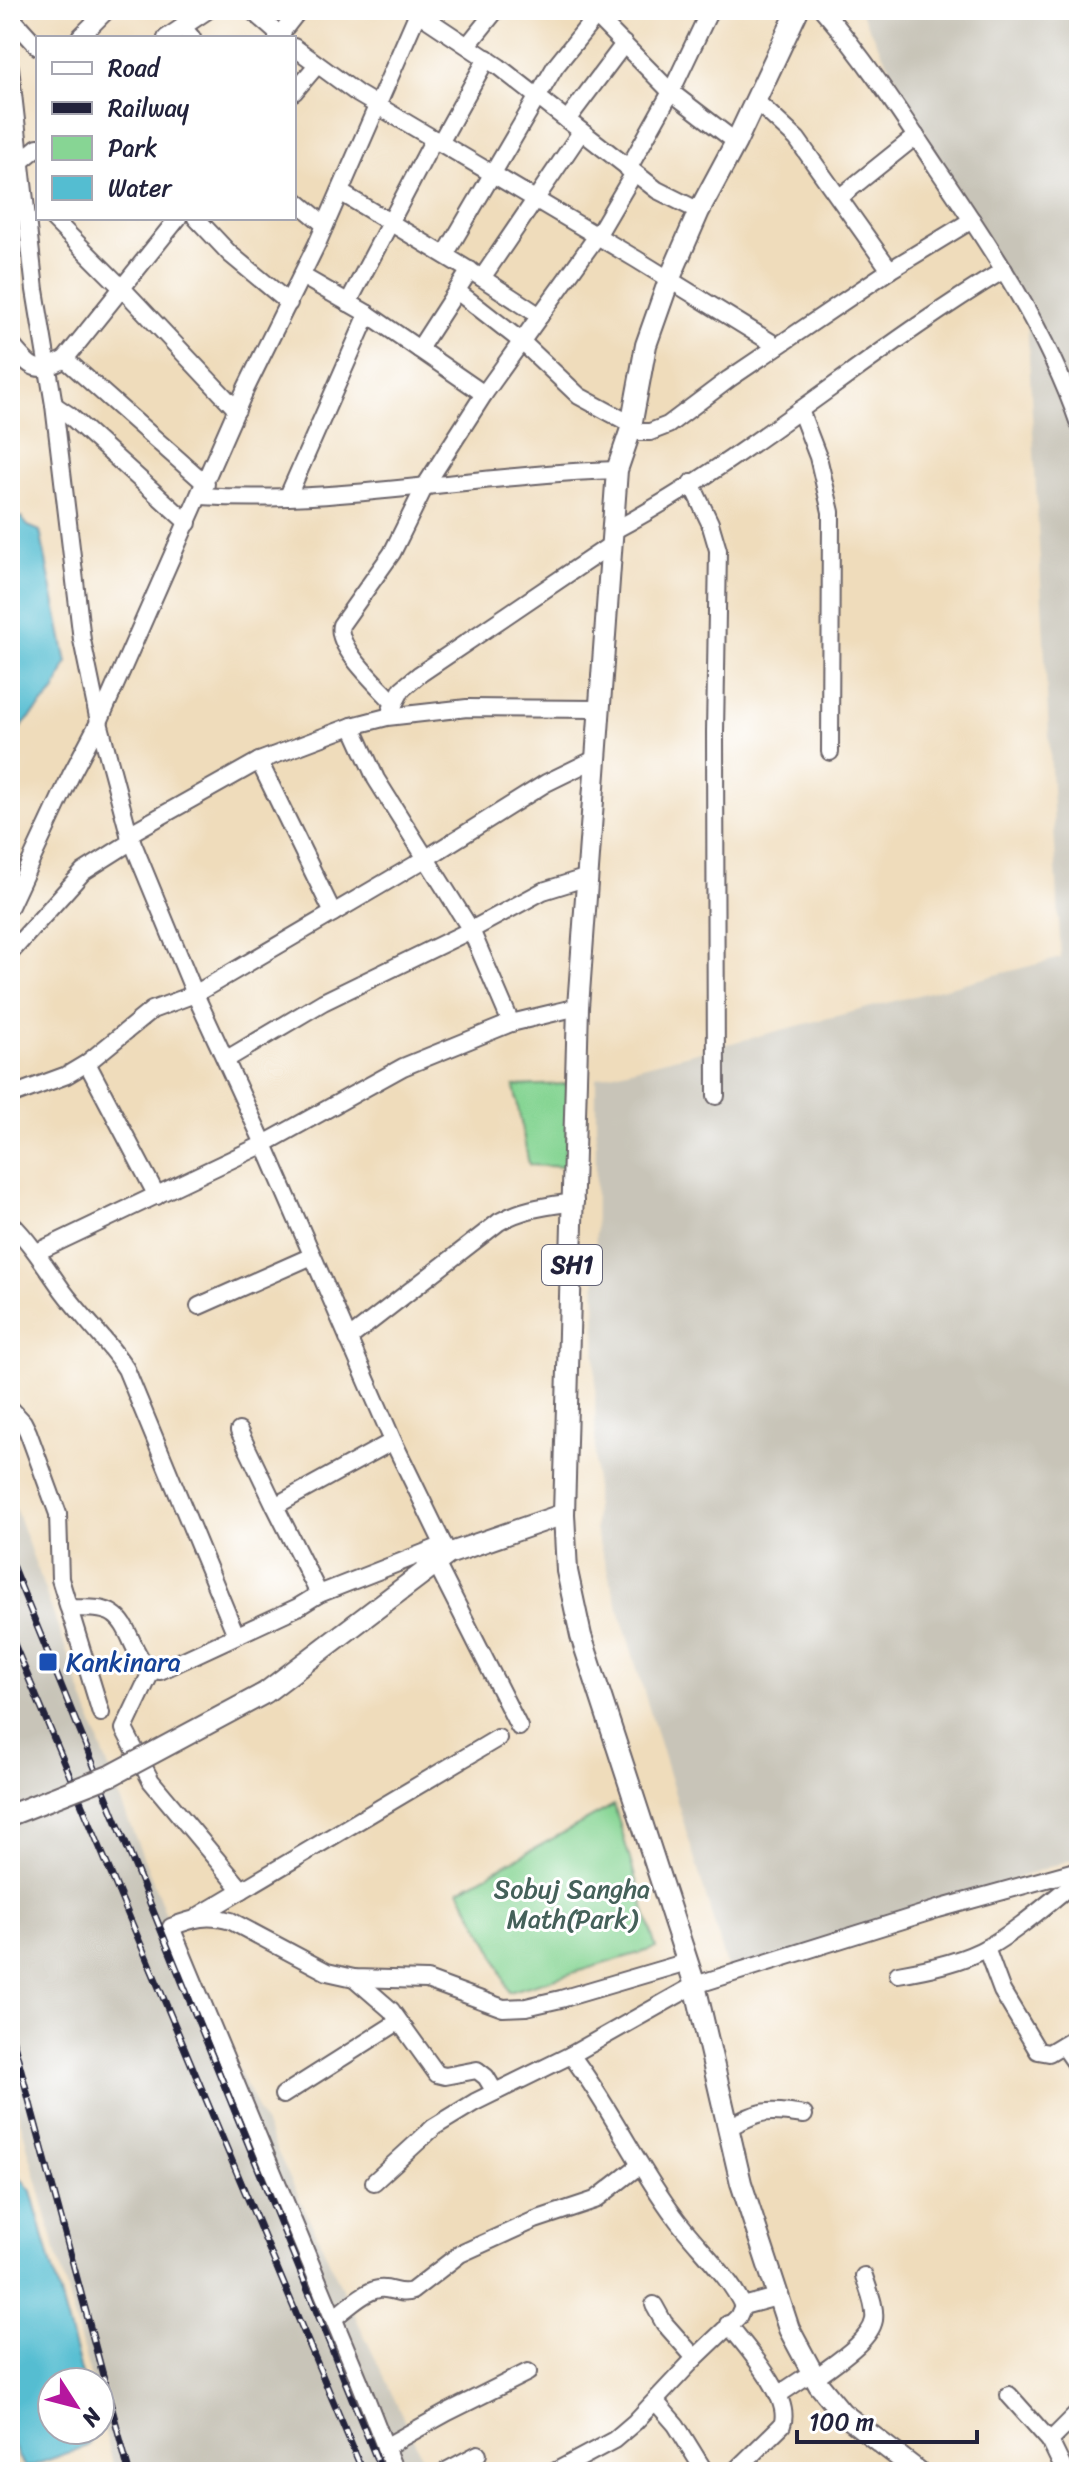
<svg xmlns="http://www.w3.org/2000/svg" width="1089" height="2482" font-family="Sriracha,sans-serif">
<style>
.industrial{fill:#c8c4b8}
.green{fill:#87d594;stroke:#547c68;stroke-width:2}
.water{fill:#54bdd1;stroke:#3b7086;stroke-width:2}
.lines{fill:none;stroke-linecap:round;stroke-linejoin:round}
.minor-casing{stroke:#6a6368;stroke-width:20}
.major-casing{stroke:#6a6368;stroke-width:24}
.minor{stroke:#fff;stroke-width:16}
.major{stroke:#fff;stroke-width:20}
.rail-casing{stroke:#22223b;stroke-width:7}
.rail{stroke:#fff;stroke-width:4;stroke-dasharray:12;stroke-linecap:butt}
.major-bridge-casing{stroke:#6a6368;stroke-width:24;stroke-linecap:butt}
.major-bridge{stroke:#fff;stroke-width:20}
.transit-dot{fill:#1a4fb4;stroke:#fff;stroke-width:3}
.labels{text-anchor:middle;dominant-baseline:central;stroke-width:6;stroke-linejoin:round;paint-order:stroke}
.shield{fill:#fff;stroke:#646476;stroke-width:2}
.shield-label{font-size:24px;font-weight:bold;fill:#22223b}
.transit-label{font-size:26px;fill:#164399;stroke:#fff;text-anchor:start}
.park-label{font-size:26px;fill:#45615a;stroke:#fff}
</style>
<rect width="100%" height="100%" fill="#fff"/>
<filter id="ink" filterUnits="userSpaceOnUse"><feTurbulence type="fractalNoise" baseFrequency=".0125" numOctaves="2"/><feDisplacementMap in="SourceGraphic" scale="16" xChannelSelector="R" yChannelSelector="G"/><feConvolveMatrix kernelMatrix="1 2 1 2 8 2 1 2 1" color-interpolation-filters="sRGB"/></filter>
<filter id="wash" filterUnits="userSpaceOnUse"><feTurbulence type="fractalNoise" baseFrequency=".006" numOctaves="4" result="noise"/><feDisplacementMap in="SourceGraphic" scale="32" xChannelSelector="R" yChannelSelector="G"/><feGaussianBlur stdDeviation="1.8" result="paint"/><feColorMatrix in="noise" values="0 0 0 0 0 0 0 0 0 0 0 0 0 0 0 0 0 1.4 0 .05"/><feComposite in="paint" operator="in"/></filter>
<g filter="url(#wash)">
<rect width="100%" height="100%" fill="#efdcbb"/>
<g class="industrial">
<polygon points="859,10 1079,10 1079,1857 730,1976 595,1530 596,1078 1061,958 1027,320"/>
<polygon points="10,1493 119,1797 171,1927 429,2472 115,2472 100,2413 100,2382 92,2382 10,2083"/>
</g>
<g class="green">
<polygon points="569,1084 566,1167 529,1165 514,1086"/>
<polygon points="614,1805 656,1948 509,1992 493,1951 459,1890"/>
</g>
<g class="water">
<polygon points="21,517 28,526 40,531 67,663 54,692 10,739 10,521"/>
<polygon points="10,2160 13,2168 31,2191 84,2382 52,2382 52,2430 97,2432 87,2446 26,2468 18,2457 10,2437"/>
</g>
</g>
<g filter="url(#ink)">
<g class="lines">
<g class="minor-casing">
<g id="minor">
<polyline points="251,10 283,38"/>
<polyline points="590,10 671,92 736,142"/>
<path d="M823,10C866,60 901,114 937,168C992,249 1047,331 1079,424"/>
<polyline points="418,13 499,67 657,190 699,211"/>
<polyline points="10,16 38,47"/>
<polyline points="182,26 192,38"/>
<polyline points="79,38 107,10"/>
<polyline points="166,38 208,10"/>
<polyline points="277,38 299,10"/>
<polyline points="468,45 496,10"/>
<polyline points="294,47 358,94 636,259 777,346"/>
<polyline points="10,67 35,290 54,405 82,640 99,722 129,834 195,994 264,1144 393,1441 448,1554"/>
<polyline points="294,92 317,65"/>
<polyline points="755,100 797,139 890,270"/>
<polyline points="567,120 624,44"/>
<polyline points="440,143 487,58"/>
<polyline points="20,162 38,147"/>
<polyline points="628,169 671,92 710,10"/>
<polyline points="340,192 482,278 540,316"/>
<polyline points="840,197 916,136"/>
<polyline points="294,199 325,225"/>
<polyline points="52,218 122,288 237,410"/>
<polyline points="196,218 230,254 289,303"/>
<polyline points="445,255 555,67 596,16"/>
<polyline points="302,276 368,314 484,394"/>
<polyline points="482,278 581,132"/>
<polyline points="457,291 521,341 579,396 631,424"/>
<polyline points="348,303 434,139"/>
<path d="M10,343C31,368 35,376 65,359L178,218"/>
<polyline points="419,349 470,270"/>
<polyline points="65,359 206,484"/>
<polyline points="54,405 69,415 188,523"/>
<polyline points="800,410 818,457 831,512 830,752"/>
<polyline points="630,432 650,432 668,425 729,379 890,270 972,220"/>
<polyline points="691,483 710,523 718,550 715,732 716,1096"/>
<path d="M201,496C340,505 478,474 617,470"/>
<polyline points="288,496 368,314"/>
<path d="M613,531C750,458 870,350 1004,270"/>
<path d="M394,703C379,686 335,647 341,625L392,553L425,486L484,394L597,236L634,173"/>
<polyline points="391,710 402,689 420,674 612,544"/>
<polyline points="352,726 376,779 471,930 511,1023"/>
<polyline points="259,761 333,913"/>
<polyline points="129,834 259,761 352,726 387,717 467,708 599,709"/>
<polyline points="10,906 71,775 99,722 246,388 317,244 419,10"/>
<polyline points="10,953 83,872 132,841"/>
<polyline points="227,1059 323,1002 471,930 543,891 588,877"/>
<polyline points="87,1063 157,1196"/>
<polyline points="10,1096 67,1075 87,1063 152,1010 195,994 425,859 546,783 597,758"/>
<path d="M10,1222C31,1243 46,1267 63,1291C83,1318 108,1341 126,1369L236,1635"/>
<polyline points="37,1252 264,1144 403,1067 511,1023 578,1007"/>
<polyline points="199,1306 312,1256"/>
<path d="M348,1339L499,1222C523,1208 547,1206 575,1202"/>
<polyline points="10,1408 23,1422 28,1432 58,1514 60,1579 101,1713"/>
<polyline points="239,1431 275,1506 393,1441"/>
<polyline points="436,1563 519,1727"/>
<polyline points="319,1594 444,1545"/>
<path d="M69,1608C82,1609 102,1606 113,1614C134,1627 133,1669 160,1671L298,1607L319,1594L275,1506"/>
<polyline points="152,1670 124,1729 151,1781 242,1890"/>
<polyline points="200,1915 498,1738"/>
<polyline points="986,1948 1002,1991 1038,2051 1049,2053 1079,2035"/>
<path d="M898,1974C928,1969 962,1962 988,1947C1021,1928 1049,1902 1079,1879"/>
<polyline points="354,1978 391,2010 437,2074 445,2076 477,2070 486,2077 495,2092"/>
<polyline points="1063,2045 1079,2068"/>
<polyline points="283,2095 398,2022"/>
<path d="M727,2128C762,2110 765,2109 804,2115"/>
<polyline points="374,2182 434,2127 475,2102 571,2055 695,1985 938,1909 1079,1870"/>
<polyline points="654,2305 664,2323 695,2358"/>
<polyline points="743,2306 777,2297"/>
<path d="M334,2318C346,2309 364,2291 379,2289C391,2287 399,2296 412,2291L460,2254L535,2220L595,2200L640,2165"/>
<path d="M728,2324C745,2346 793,2398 782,2425L734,2472"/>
<path d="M815,2378C831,2365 870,2342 874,2320C876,2306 868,2289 864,2276"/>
<polyline points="778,2395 811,2373"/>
<polyline points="1009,2395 1050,2441"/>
<polyline points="656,2402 676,2425 705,2472"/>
<polyline points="385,2447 448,2412 528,2372"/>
<path d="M395,2472L359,2380L171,1927C194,1918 207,1914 231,1921L327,1972L354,1978L427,1980L503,2008L526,2007L561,1999L687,1962"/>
<polyline points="444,2472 478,2454"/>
<path d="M554,2472L614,2440L635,2422L695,2358L738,2317L743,2306C729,2275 695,2245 675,2217C636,2165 610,2106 571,2055"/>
<polyline points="1065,2472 1050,2441 1079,2412"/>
</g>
</g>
<g class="major-casing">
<g id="major">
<polyline points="798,10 736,142 699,211 669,280 646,345 630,432 617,470 578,1007 564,1514 567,1571 581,1636 695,1985 741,2183 789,2329 819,2385 842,2413 919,2472"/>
<polyline points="265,1693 448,1554 564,1514"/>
</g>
</g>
<use href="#minor" class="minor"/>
<use href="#major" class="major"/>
<g class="rail-casing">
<g id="rail">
<polyline points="10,1560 382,2472"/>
<polyline points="10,1634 363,2472"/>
<polyline points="10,2029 129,2472"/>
</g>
</g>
<use href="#rail" class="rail"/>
<g class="major-bridge-casing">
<polyline id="major-bridge" points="10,1815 112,1775 265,1693"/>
</g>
<use href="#major-bridge" class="major-bridge"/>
</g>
</g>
<rect class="transit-dot" x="38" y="1652" width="20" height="20" rx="4"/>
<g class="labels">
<rect class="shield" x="542" y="1245" width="60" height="40" rx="6"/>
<g class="shield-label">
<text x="572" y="1265">SH1</text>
</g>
<g class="transit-label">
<text x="66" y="1662">Kankinara</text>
</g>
<g class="park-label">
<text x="572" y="1889">Sobuj Sangha<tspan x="572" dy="30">Math(Park)</tspan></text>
</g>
</g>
<rect width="1089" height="2482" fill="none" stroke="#fff" stroke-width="40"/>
<rect x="36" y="36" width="260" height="184" fill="#ffffff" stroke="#a7a7b1" stroke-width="2"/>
<rect x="52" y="62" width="40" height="12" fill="#ffffff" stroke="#a7a7b1" stroke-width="2"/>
<text x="108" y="76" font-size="24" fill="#22223b">Road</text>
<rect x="52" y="102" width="40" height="12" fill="#22223b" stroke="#a7a7b1" stroke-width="2"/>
<text x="108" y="116" font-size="24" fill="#22223b">Railway</text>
<rect x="52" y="136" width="40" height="24" fill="#87d594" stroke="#a7a7b1" stroke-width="2"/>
<text x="108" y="156" font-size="24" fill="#22223b">Park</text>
<rect x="52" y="176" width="40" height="24" fill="#54bdd1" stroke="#a7a7b1" stroke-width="2"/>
<text x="108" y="196" font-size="24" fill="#22223b">Water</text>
<g transform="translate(76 2406) rotate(126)"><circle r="38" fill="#ffffff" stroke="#a7a7b1" stroke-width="2"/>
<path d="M0-6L14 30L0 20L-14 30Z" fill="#b5179e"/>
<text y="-12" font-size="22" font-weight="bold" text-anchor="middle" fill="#22223b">N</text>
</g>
<path d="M797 2430v12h180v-12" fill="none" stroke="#22223b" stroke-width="4"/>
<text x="809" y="2430" font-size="24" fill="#22223b" stroke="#ffffff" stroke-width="6" paint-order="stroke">100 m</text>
</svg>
